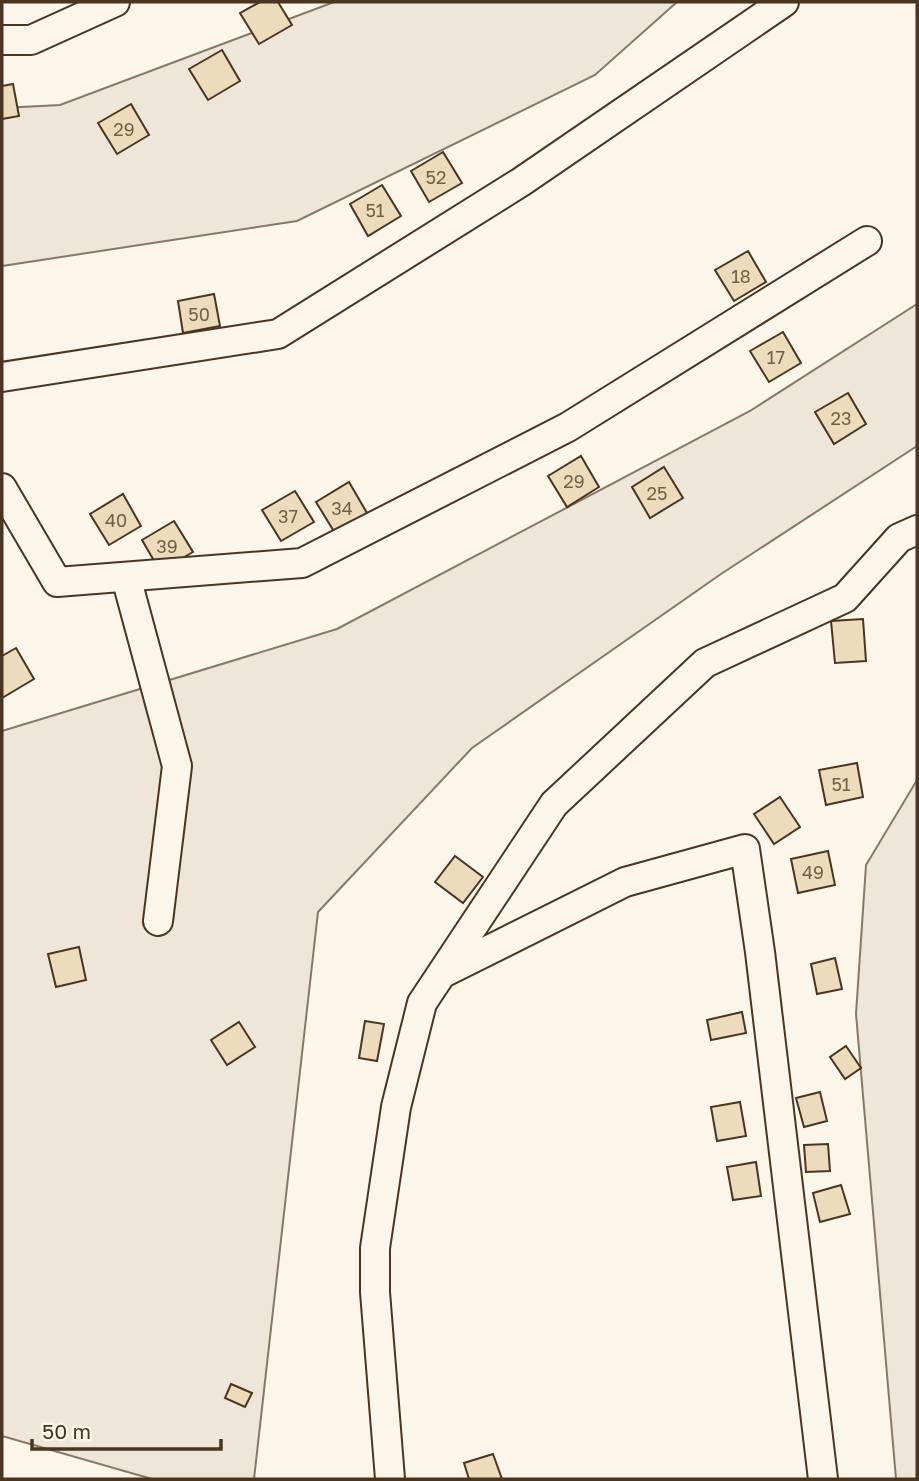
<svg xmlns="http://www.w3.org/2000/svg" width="919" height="1481" font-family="'Golos Text',sans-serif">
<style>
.green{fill:#ede6d9;stroke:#887966;stroke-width:2}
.building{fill:#ecdcbc;stroke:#4a3520;stroke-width:2}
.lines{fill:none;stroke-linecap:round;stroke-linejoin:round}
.minor-casing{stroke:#4a3520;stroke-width:32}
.minor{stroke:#fbf6e9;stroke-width:28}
.labels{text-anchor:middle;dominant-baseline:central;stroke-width:5;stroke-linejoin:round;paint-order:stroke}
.number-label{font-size:18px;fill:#725f47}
</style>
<rect width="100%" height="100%" fill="#fbf6e9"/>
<g class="green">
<polygon points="334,2 677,2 595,75 297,221 2,266 2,108 60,105"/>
<polygon points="917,304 917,446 721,574 472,748 318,912 254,1479 152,1479 2,1436 2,731 337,629 750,411"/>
<polygon points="917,780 917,1479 896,1479 856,1014 866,865"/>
</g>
<g class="building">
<polygon points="260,2 278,2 292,25 259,44 240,13"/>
<polygon points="222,50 240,81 208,100 189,69"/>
<polygon points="13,84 19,116 2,119 2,86"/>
<polygon points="131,104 149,135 117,154 98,123"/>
<polygon points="443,152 462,183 429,202 411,171"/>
<polygon points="382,185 401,216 368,236 350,204"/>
<polygon points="748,251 766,282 734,301 715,270"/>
<polygon points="214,294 220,326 183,333 178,301"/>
<polygon points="783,332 801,363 769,382 750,351"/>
<polygon points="848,393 866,424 834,444 815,412"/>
<polygon points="581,456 599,487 567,507 548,476"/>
<polygon points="664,467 683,498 650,518 632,487"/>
<polygon points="349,482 367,513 335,533 316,502"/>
<polygon points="295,491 314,522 281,541 262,510"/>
<polygon points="123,494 141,526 109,545 90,514"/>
<polygon points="174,521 193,552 160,571 142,540"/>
<polygon points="863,619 866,661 835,663 831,621"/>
<polygon points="16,648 34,679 2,698 2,656"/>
<polygon points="857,763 863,797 826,805 819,770"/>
<polygon points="780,797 800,827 774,844 754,814"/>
<polygon points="828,851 835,885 798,893 791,859"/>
<polygon points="455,856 483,877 463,903 435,882"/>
<polygon points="79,947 86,980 56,987 48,954"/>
<polygon points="835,958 842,989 817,994 811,964"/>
<polygon points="742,1012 746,1033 711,1040 707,1020"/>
<polygon points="365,1021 384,1024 377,1061 359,1058"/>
<polygon points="239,1022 255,1047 227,1065 211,1040"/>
<polygon points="846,1046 861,1068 845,1079 830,1057"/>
<polygon points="820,1092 827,1121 804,1127 796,1098"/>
<polygon points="740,1102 746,1136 717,1141 711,1107"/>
<polygon points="828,1144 830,1171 806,1172 804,1145"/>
<polygon points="756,1162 761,1196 733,1200 727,1167"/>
<polygon points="841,1185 850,1214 820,1222 813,1193"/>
<polygon points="231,1384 252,1393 245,1407 225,1398"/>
<polygon points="493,1454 502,1479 469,1479 464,1463"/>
</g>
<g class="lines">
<g class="minor-casing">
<g id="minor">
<polyline points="2,40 31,40 115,2"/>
<polyline points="2,377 278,334 521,182 784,2"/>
<polyline points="2,488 57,582 302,563 568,427 867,241"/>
<polyline points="126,577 177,766 158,921"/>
<polyline points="443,973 625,882 745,849 760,952 823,1479"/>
<polyline points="390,1479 375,1292 375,1248 396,1107 422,1003 554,804 705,663 845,598 899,538 917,530"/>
</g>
</g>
<use href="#minor" class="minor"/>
</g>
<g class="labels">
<g class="number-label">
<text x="124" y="129">29</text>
<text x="436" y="177">52</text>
<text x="375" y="210">51</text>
<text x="741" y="276">18</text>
<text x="199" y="314">50</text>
<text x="776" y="357">17</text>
<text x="841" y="418">23</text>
<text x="574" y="481">29</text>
<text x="657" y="493">25</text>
<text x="342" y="508">34</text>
<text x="288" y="516">37</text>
<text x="116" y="520">40</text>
<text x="167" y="546">39</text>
<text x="841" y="784">51</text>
<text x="813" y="872">49</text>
</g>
</g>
<rect width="919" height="1481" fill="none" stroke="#4a3520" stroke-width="7"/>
<path d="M32 1439v10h189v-10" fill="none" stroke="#4a3520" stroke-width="3.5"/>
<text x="42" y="1439" font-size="21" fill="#4a3520" stroke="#fbf6e9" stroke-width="5" paint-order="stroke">50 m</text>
</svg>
